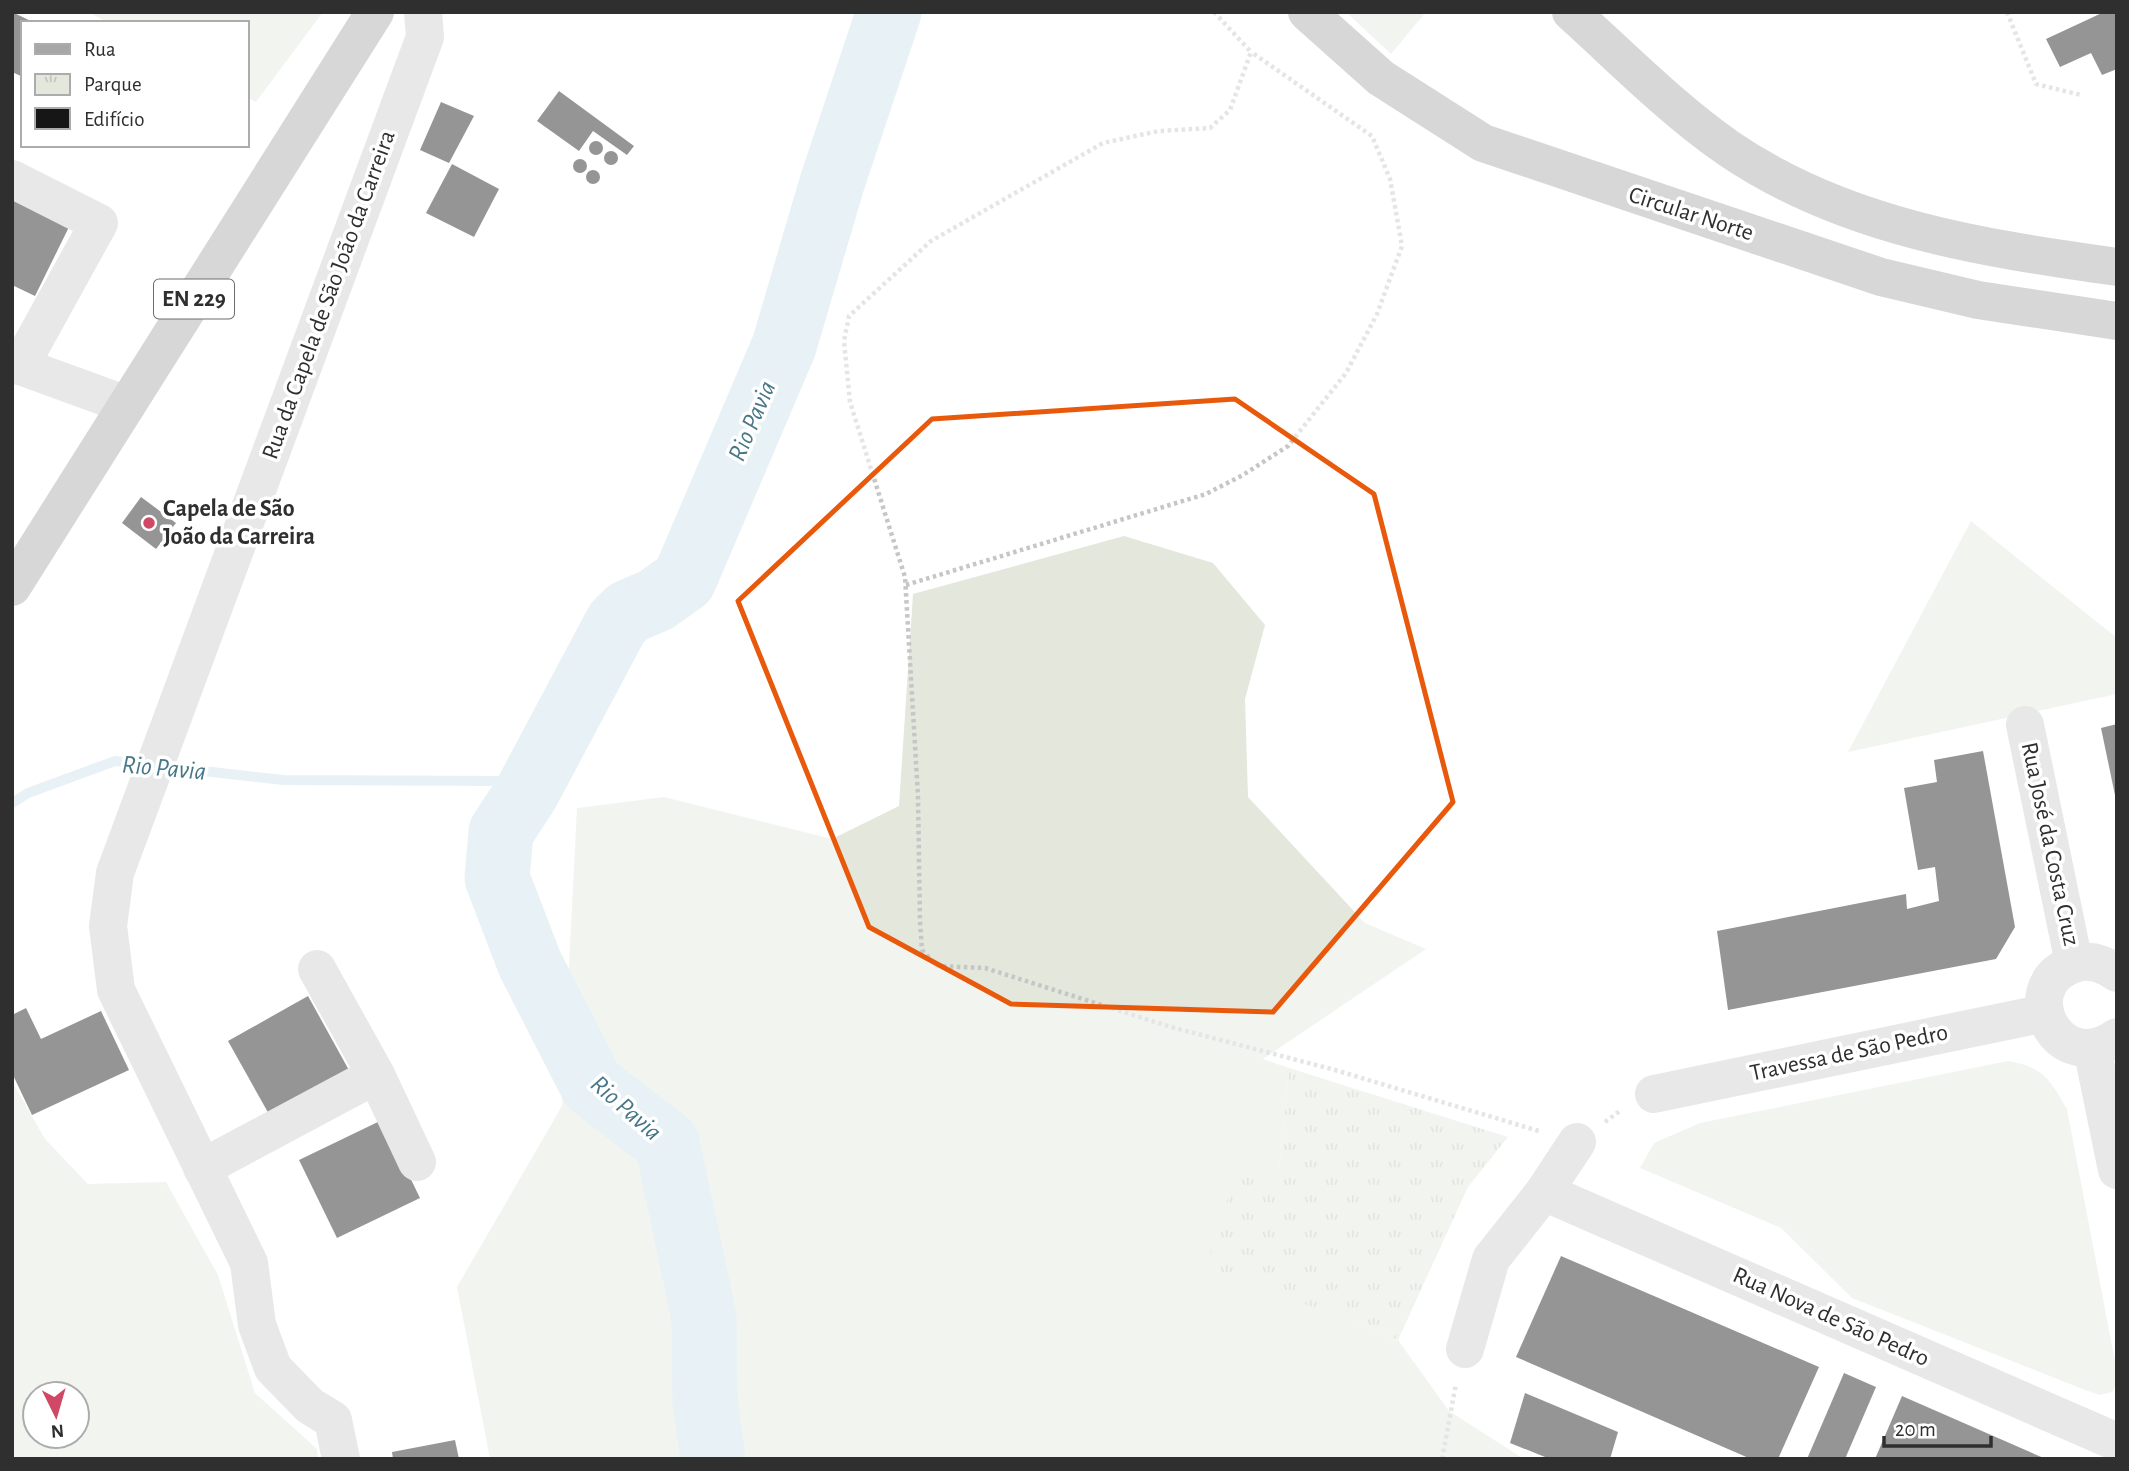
<svg xmlns="http://www.w3.org/2000/svg" width="2129" height="1471" font-family="'Alegreya Sans',sans-serif">
<style>
.green{fill:#e3e7dc;fill-rule:evenodd}
.park{fill:url(#park-tufts)}
.lines{fill:none;stroke-linecap:round;stroke-linejoin:round}
.stream{stroke:#cde1e8;stroke-width:10}
.river{stroke:#cde1e8;stroke-width:65}
.building{fill:#161616}
.path{stroke:#c6c6c6;stroke-width:4.5;stroke-dasharray:3.5 3.5;stroke-linecap:butt}
.minor{stroke:#ccc;stroke-width:38}
.major{stroke:#a7a7a7;stroke-width:38}
.marked{fill:none;stroke:#e8590c;stroke-width:5;stroke-linejoin:round}
.poi-dot{fill:#cf4865;stroke:#fff;stroke-width:2.5}
.labels{text-anchor:middle;dominant-baseline:central;stroke-width:7;stroke-linejoin:round;paint-order:stroke}
.shield{fill:#fff;stroke:#6d6d6d;stroke-width:2}
.shield-label{font-size:23px;font-weight:bold;fill:#2f2f2f}
.street-label{font-size:24px;fill:#2f2f2f;stroke:#fff}
.poi-label{font-size:24px;font-weight:bold;fill:#2f2f2f;stroke:#fff;text-anchor:start}
.water-label{font-size:26px;font-style:italic;fill:#477787;stroke:#fff}
</style>
<defs>
<pattern id="park-tufts" width="24" height="20" patternUnits="userSpaceOnUse" patternTransform="scale(1.75)"><rect width="24" height="20" fill="#e3e7dc"/><path d="M3 7l-1-3M5 7V3M7 7l1-3M15 17l-1-3M17 17v-4M19 17l1-3" fill="none" stroke="#c3c6bd"/></pattern>
</defs>
<rect width="100%" height="100%" fill="#fff"/>
<g class="green">
<polygon points="89,12 323,12 256,102 247,97 247,23 108,23"/>
<polygon points="1346,12 1426,12 1391,54"/>
<polygon points="1971,521 2117,638 2117,694 1848,752"/>
<polygon points="1124,536 1213,563 1265,625 1245,699 1248,797 1365,923 1426,949 1263,1059 1289,1068 1279,1171 1207,1265 1398,1340 1449,1411 1524,1459 490,1459 457,1287 562,1106 577,808 664,797 832,839 899,806 913,594"/>
<path d="M2008,1061C2043,1067 2050,1079 2067,1109L2117,1372V1382L2112,1392L2100,1395L2085,1390L1852,1298L1781,1228L1640,1168L1654,1143L1700,1123Z"/>
<path d="M12,1081L45,1139L88,1184L166,1182L218,1275L255,1393L317,1449L318,1459H12ZM35,1394H77V1436H35Z"/>
</g>
<polygon class="park" points="1289,1068 1508,1137 1468,1187 1398,1340 1206,1266 1237,1169 1279,1170"/>
<g class="lines">
<polyline class="stream" points="12,803 28,793 115,761 283,780 533,781"/>
<polyline class="river" points="713,1459 705,1402 704,1317 667,1143 592,1085 530,964 497,878 501,832 527,792 617,623 628,612 656,600 684,580 784,346 832,183 889,12"/>
</g>
<g class="building">
<polygon points="12,12 35,23 23,23 23,77 12,72"/>
<polygon points="2104,12 2117,12 2117,69 2102,75 2091,53 2060,67 2046,39"/>
<polygon points="559,91 634,146 627,155 593,131 579,151 537,121"/>
<polygon points="441,102 474,116 449,163 420,150"/>
<circle cx="596" cy="148" r="7"/>
<circle cx="611" cy="158" r="7"/>
<circle cx="580" cy="166" r="7"/>
<polygon points="452,164 499,189 474,237 426,213"/>
<circle cx="593" cy="177" r="7"/>
<polygon points="12,199 69,227 35,296 12,285"/>
<polygon points="141,497 176,523 156,549 122,523"/>
<polygon points="2117,724 2117,800 2116,800 2101,728"/>
<polygon points="1983,751 2015,927 1996,959 1728,1010 1717,931 1906,894 1907,909 1939,901 1935,867 1918,870 1904,788 1937,782 1934,760"/>
<polygon points="308,996 350,1072 270,1116 228,1041"/>
<polygon points="26,1008 41,1039 101,1011 129,1070 32,1115 12,1073 12,1015"/>
<polygon points="382,1120 420,1198 337,1238 299,1160"/>
<polygon points="1561,1256 1819,1367 1778,1459 1751,1459 1516,1357"/>
<polygon points="1844,1373 1876,1387 1845,1459 1807,1459"/>
<polygon points="1525,1393 1618,1432 1610,1459 1550,1459 1510,1443"/>
<polygon points="1902,1396 2046,1459 1875,1459"/>
<polygon points="455,1440 459,1459 393,1459 392,1452"/>
</g>
<g class="lines">
<g class="path">
<polyline points="1214,12 1251,52 1230,110 1210,128 1159,131 1103,143 931,241 849,316 844,341 850,402 905,577 918,796 920,922 922,950 937,966 985,968 1171,1027 1335,1070 1542,1132"/>
<polyline points="2007,12 2036,84 2081,95"/>
<polyline points="906,585 1206,494 1243,475 1288,446 1346,373 1377,314 1402,246 1390,179 1372,136 1251,52"/>
<polyline points="1605,1122 1621,1110"/>
<polyline points="1442,1459 1456,1384"/>
</g>
<g class="minor">
<polyline points="12,179 99,223 20,366"/>
<polyline points="12,363 127,405"/>
<polyline points="2025,725 2074,963"/>
<polyline points="317,969 376,1075"/>
<path d="M2117,973C2103,963 2087,958 2071,965C2013,988 2058,1079 2117,1037"/>
<polyline points="2092,1048 2117,1170"/>
<polyline points="1654,1094 2045,1013"/>
<polyline points="202,1168 376,1075 417,1162"/>
<polyline points="1544,1192 2117,1442"/>
<polyline points="1465,1349 1491,1259 1544,1192 1577,1142"/>
<polyline points="341,1459 333,1420 310,1406 273,1368 257,1325 249,1263 116,990 108,926 115,873 425,37 423,12"/>
</g>
<g class="major">
<polyline points="1307,12 1381,78 1483,143 1881,277 1978,300 2117,321"/>
<path d="M1571,12C1622,58 1672,109 1728,148C1843,227 1982,248 2117,267"/>
<polyline points="12,587 375,12"/>
</g>
</g>
<path d="M0 0H2129V1471H0ZM1235,399L1374,494L1453,802L1273,1012L1011,1004L869,927L738,601L932,419Z" fill="#fff" fill-opacity=".55" fill-rule="evenodd"/>
<path class="marked" d="M1235,399L1374,494L1453,802L1273,1012L1011,1004L869,927L738,601L932,419Z"/>
<circle class="poi-dot" cx="149" cy="523" r="7"/>
<g class="labels">
<rect class="shield" x="154" y="279.5" width="80" height="39" rx="5"/>
<g class="shield-label">
<text x="194" y="299">EN 229</text>
</g>
<g class="street-label">
<text transform="translate(1691 214) rotate(18)">Circular Norte</text>
<text transform="translate(329 295) rotate(-70)">Rua da Capela de São João da Carreira</text>
<text transform="translate(2050 844) rotate(78)">Rua José da Costa Cruz</text>
<text transform="translate(1849 1053) rotate(-12)">Travessa de São Pedro</text>
<text transform="translate(1831 1317) rotate(24)">Rua Nova de São Pedro</text>
</g>
<g class="poi-label">
<text x="163" y="509">Capela de São<tspan x="163" dy="28">João da Carreira</tspan></text>
</g>
<g class="water-label">
<text transform="translate(752 421) rotate(-67)">Rio Pavia</text>
<text transform="translate(164 768) rotate(5)">Rio Pavia</text>
<text transform="translate(626 1108) rotate(41)">Rio Pavia</text>
</g>
</g>
<rect width="2129" height="1471" fill="none" stroke="#2f2f2f" stroke-width="28"/>
<rect x="21" y="21" width="228" height="126" fill="#ffffff" stroke="#acacac" stroke-width="2"/>
<rect x="35" y="44" width="35" height="10" fill="#a7a7a7" stroke="#acacac" stroke-width="2"/>
<text x="84" y="56" font-size="21" fill="#2f2f2f">Rua</text>
<rect x="35" y="74" width="35" height="21" fill="url(#park-tufts)" stroke="#acacac" stroke-width="2"/>
<text x="84" y="91" font-size="21" fill="#2f2f2f">Parque</text>
<rect x="35" y="108" width="35" height="21" fill="#161616" stroke="#acacac" stroke-width="2"/>
<text x="84" y="126" font-size="21" fill="#2f2f2f">Edifício</text>
<g transform="translate(56 1415) rotate(175)"><circle r="33" fill="#ffffff" stroke="#acacac" stroke-width="2"/>
<path d="M0-5L12 26L0 18L-12 26Z" fill="#cf4865"/>
<text y="-10" font-size="19" font-weight="bold" text-anchor="middle" fill="#2f2f2f">N</text>
</g>
<path d="M1884 1436v10h107v-10" fill="none" stroke="#2f2f2f" stroke-width="3.5"/>
<text x="1895" y="1436" font-size="21" fill="#2f2f2f" stroke="#ffffff" stroke-width="5" paint-order="stroke">20 m</text>
</svg>
